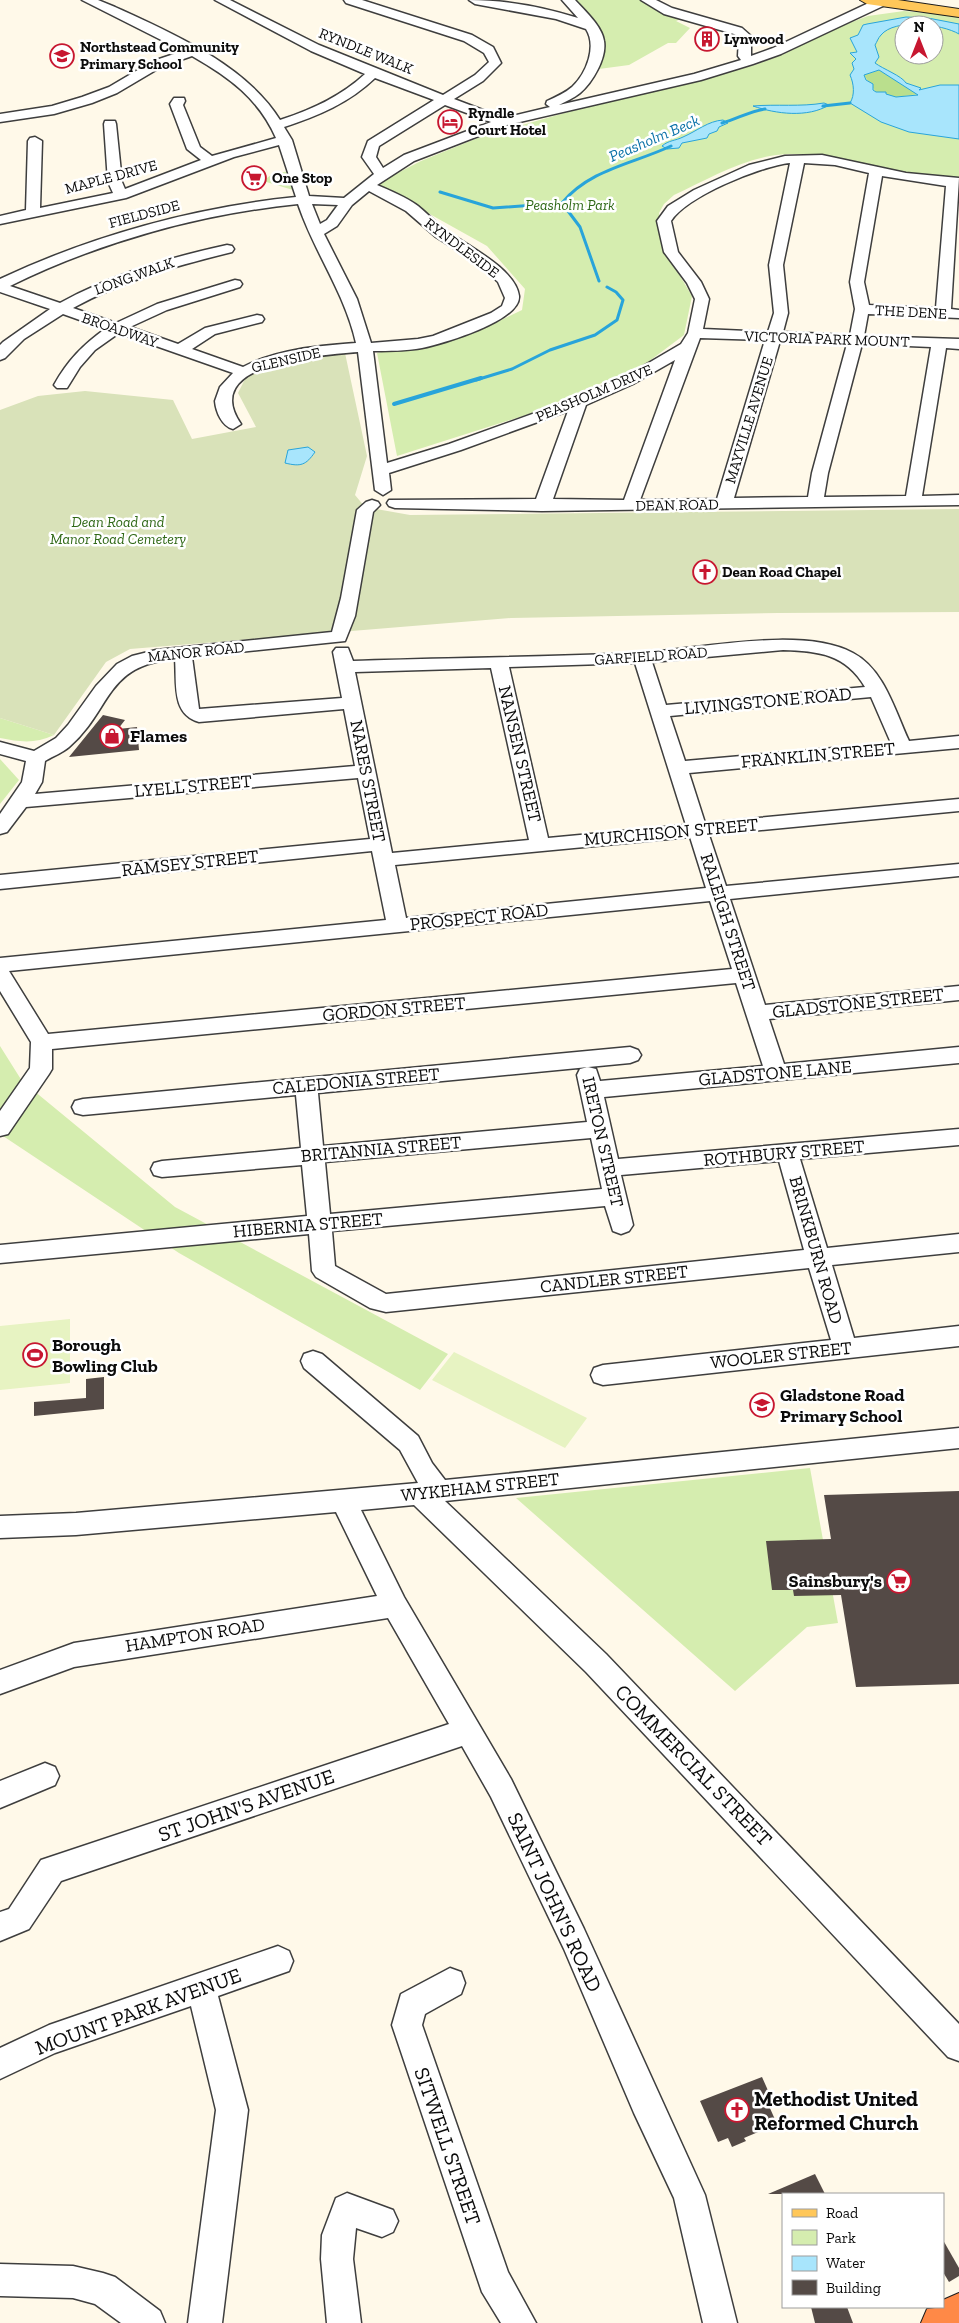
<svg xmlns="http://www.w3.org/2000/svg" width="959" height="2323" font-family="'Zilla Slab',serif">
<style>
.green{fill:#d5edaf;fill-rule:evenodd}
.forest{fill:#badf8d}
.cemetery{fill:#d9e2b9}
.pitch{fill:#e7f3c2}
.water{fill:#a8e5fc;stroke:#28a4da;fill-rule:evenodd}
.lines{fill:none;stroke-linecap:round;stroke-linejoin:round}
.stream-far1{stroke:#28a4da;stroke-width:3}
.stream{stroke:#28a4da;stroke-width:4}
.building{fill:#544a46}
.minor-casing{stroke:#3e3e3e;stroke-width:3}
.major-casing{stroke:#1c1c1c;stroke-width:2}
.highway-casing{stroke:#1c1c1c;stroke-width:2}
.minor{fill:#fff;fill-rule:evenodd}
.major{fill:#ffc759;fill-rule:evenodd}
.highway{fill:#ff8947;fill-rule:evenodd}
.labels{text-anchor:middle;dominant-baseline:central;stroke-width:5;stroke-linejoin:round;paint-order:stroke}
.far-poi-label{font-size:15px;font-weight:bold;fill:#0b0b0b;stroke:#fff;text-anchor:start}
.far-street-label{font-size:15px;fill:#0b0b0b;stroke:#fff}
.far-park-label{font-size:15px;font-style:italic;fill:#2f6816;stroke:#fff}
.far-water-label{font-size:16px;font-style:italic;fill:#0a71a7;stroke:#fff}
.street-label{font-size:18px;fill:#0b0b0b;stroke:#fff}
.poi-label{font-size:18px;font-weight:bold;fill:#0b0b0b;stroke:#fff;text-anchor:start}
.near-street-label{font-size:21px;fill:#0b0b0b;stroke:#fff}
.near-poi-label{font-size:21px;font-weight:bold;fill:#0b0b0b;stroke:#fff;text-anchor:start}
</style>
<rect width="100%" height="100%" fill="#fff9e9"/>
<g class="green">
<polygon points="574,0 645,0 684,18 676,21 690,28 676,43 668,43 629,65 599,69 603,37 596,23"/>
<path d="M904,11L959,16V178C941,178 923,178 905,175C860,166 816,148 770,156C737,162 704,181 674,195L664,204L659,213L665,251L692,296L684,335L644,365L529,414L397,456L377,353L476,332L522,310L525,289L487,246L376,184L421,161L480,137L568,112L755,65L784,54L825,32L868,16ZM904,25H934V55H904Z"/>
<polygon points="288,171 293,190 263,181 271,175"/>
<path d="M0,718L54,735C35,744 20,742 0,738Z"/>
<polygon points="0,759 19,780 0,804"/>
<polygon points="0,1046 22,1081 175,1207 448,1354 420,1390 179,1253 0,1134"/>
<polygon points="810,1468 838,1623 807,1627 735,1691 516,1498"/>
</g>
<polygon class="forest" points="879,70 918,94 896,97 886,94 886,92 876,92 864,75"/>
<polygon class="cemetery" points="345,353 367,456 355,495 365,507 410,515 959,509 959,612 778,613 511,618 130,649 106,662 54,735 0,718 0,410 38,396 85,391 173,400 192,439 256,427 238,393 248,373 281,361"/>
<g class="pitch">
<polygon points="70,1319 70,1383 0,1390 0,1326"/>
<polygon points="454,1352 587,1418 565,1448 432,1380"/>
</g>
<g class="water">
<path d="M906,17L928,18L959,24V34C942,24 895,18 881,35C878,38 877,42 875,45L879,57L875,63C883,69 902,76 906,83L921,88L919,90L940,85H959V139L909,132L881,122L850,103C855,95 854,84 850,75L854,69L852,63L856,59L850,53L857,52L850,38L858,35L863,25L867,24ZM879,70L918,95L896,97L886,94V92H876L873,90V84L866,80L864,75Z"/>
<path d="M824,103L829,105C808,118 776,114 753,106C777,104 800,107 824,103Z"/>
<path d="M723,120L728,123L719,127L717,131L709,134L707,138L682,143L679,148L667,149L662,146C669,140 675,141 683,137C697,131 708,121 723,120Z"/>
<path d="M308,447L315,452C306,465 301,467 285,463L288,450Z"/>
</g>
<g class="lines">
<g class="stream-far1">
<polyline points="823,106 850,103"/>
<path d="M722,123C737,119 750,111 765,109"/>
<polyline points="440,192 493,208 562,203"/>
<path d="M599,281L580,227L562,203C590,169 633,164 671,146"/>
<polyline points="476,380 512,369 550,350 595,335 617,320 623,300 616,292 607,287"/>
</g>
<polyline class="stream" points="394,404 481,378"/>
</g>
<g class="building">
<polygon points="103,715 125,720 118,729 137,727 139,750 69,757"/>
<polygon points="104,1377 104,1409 34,1416 34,1402 86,1398 86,1379"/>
<polygon points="959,1491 959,1684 856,1687 841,1595 794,1596 793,1590 772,1590 766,1541 831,1539 824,1495"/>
<polygon points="762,2077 774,2104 769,2106 777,2124 744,2138 746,2141 732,2147 728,2138 718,2142 700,2101"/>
<polygon points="815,2174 825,2194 768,2194"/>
<polygon points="943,2240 959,2268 959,2276 949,2282 943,2272"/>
<polygon points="811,2307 847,2307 853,2323 815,2323"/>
</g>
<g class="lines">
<g class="minor-casing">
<g id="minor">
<path d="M82,0H98L115,7C172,33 246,65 280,120C311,110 340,97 365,74L311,51L215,0H230L319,45L443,95L475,75L489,62L484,53L464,41L346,3L344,0H362L472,35L493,47L501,63L483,81L454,99L504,118L550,107L546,104L547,101C556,97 565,93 572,87C587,73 597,46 586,29L556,19L475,4L469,0C505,0 543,7 578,18L562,0H575C584,10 602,26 604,41C607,58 592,83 580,93C574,98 566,101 559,105L694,74L741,60L738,56L739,37L734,34L664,14L641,0H656L672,8L742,28L751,36V56L773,48L875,0H883V6L781,54L753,64L701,80L507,125L414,161L377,185C391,191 406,197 418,206C429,215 438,225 450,233C470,247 516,270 519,296C521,321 442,344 422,348C406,351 389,351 373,351L387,463L449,444L574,399L623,378L681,344L688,333L695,299L687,283L664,252L657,221L668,206L694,190L749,165L785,156L822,155L906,173L959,178L951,309L959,310V318L868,314L864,336L959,339V349L946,348L922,496L959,495V505L542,511L395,508L389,506L387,503L389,500L536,499L568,411L461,450L389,473L391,490L383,495L375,490L358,352C322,355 198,362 241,424L233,429C222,426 216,412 215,401L220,387L233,373L119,333L95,350L80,367L67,388H57L54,385C68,360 83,345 105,329L63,314L24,339L5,358L0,360V345L3,342L50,309L0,292V279C91,236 195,207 296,197L279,145L234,157L126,198L0,224V216L26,210L28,141L30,138L35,137L42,141L40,208L113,193L108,182L104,124L105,121H115L116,124L122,182L125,189L201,160L187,149L170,104L174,98H184L185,101L183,105L200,147L212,156L276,138C259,99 229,77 192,56L161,67L117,93L92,103L54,114L0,122V114L52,106L82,97L109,87L153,61L183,51ZM375,78L434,100L368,141L362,157L374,174L344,198L309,196L292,140L284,127C318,116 349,103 375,78ZM445,105L491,122L404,155L383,168L376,157L379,146ZM790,163L769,265L774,313L768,332L703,329L709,299L701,282L678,252L671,221C687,196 761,166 790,163ZM804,163L835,165L869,173L850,282L855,309L850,335L783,332L788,313L783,265ZM882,176L946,186L936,308L869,305L864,282ZM369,191L406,211L436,237L477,263L498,282L505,298L502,306L491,313L433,336L418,339L371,343L357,299L324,234L337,226L352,205ZM298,204C314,252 345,293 356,343C318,346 278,349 243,367L192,349L215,334L262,322L264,319L262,316L257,315L205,328L178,344L130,327L167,310L240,287L242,284L240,281L235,280L157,304L116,323L73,308C124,280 176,266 232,252L234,249L232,246L227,245C168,258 113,274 60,303L10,286C99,242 200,214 298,204ZM312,204L338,205L327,220L320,224ZM700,338L765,340L717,499L640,500ZM780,341L847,344L812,473L808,497L734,498ZM862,344L931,347L906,496L824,497L828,473ZM675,360L624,500L553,499L586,405L633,384Z"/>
<path d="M372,500L378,502L380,505L373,512L355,616L345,641L192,657L199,709L342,698L333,652L336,648H348L353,661C447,658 542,657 636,653C696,650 801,625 853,653C884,669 895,711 909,741L959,736V748L689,773L705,823L959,799V811L709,835L726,886L959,864V876L730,899L765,1005L959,986V1000L769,1019L784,1064L959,1047V1063L604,1097L618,1159L959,1129V1145L800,1159L827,1248L959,1234V1252L832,1265L854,1338L959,1326V1346L603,1385L594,1382L591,1375L594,1368L603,1365L831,1340L809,1268L386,1312L370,1308L316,1277L312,1271L309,1234L0,1263V1245L307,1216L302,1165L162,1177L154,1175L151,1169L154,1163L162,1161L301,1148L296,1095L83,1115L75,1113L72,1107L75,1101L83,1099L630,1047L638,1050L641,1055L638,1060L630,1063L318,1093L323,1146L587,1122L577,1075L580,1069L588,1067L596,1069L600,1081L763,1066L736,983L52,1049V1069L49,1074L8,1134L0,1136V1111L30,1068L31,1042L0,991V958L386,920L372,851L0,889V875L370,839L358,778L26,807L7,832L0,834V814L22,782L26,761L0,754V742L34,751L56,738L68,725L96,686L117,664L132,656L156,650L332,632L341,598L357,510L366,502ZM783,650C818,651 846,654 865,687L666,705L652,662ZM175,659C177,683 171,714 199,722L344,709L355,766L35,794L42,782L45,761C53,756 62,753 69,747C112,710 104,665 175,659ZM635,663L686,825L548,838L509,667ZM491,668L529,840L392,853L355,672ZM871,697L891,743L685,761L670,716ZM690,837L706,888L406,918L395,865ZM710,901L732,969L48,1034L9,971ZM591,1138L602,1189L330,1214L325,1162ZM779,1161L804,1250L386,1294L335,1266L332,1231L605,1206L613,1231L621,1234L629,1231L633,1225L621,1175Z"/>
<polygon points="313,1351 322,1354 418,1436 432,1463 445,1480 959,1428 959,1448 445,1501 606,1654 959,2024 959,2061 948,2057 586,1672 414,1505 361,1510 404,1597 511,1779 584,1929 705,2195 737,2323 703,2323 674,2198 634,2113 564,1949 491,1797 462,1746 61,1881 29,1929 0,1941 0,1912 9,1909 41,1860 449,1724 388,1618 74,1667 0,1694 0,1670 74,1643 377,1596 336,1512 76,1535 0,1538 0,1516 76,1513 418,1483 400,1450 304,1368 301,1361 304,1354"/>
<polygon points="45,1763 55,1767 59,1776 55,1785 0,1808 0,1781"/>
<polygon points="278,1946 289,1951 293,1961 289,1971 218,1996 248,2110 222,2323 188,2323 216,2110 191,2006 55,2053 0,2079 0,2048 49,2025"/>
<polygon points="450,1968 461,1972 465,1983 461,1994 425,2014 422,2025 508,2272 536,2323 501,2323 482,2292 392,2025 401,1994"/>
<polygon points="347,2193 393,2210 398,2221 393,2232 382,2237 356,2228 353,2259 361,2323 327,2323 321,2259 322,2235 336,2198"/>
<polygon points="0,2264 73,2266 103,2273 115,2277 160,2311 165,2323 121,2323 95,2304 73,2298 0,2296"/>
</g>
</g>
<g class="major-casing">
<polygon id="major" points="860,0 898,0 959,9 959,17 867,4"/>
</g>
<g class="highway-casing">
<polygon id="highway" points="959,2293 959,2323 921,2323 927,2309 943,2307 943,2300"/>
</g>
<use href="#minor" class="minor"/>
<use href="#major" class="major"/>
<use href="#highway" class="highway"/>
</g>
<defs>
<g id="building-ring" transform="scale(1.25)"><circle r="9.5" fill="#fff" stroke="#c71730" stroke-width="1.5"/><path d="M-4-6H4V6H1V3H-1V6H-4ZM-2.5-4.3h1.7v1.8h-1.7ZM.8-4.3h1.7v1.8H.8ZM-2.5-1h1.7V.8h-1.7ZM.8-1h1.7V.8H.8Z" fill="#c71730"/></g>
<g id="school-ring" transform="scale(1.25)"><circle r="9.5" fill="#fff" stroke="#c71730" stroke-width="1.5"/><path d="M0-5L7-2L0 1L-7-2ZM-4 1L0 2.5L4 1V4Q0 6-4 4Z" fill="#c71730"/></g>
<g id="hotel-ring" transform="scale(1.25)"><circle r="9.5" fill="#fff" stroke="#c71730" stroke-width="1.5"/><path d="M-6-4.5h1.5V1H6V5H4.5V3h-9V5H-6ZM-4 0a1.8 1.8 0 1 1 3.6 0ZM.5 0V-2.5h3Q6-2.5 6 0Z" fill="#c71730"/></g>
<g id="supermarket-ring" transform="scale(1.25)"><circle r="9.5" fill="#fff" stroke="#c71730" stroke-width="1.5"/><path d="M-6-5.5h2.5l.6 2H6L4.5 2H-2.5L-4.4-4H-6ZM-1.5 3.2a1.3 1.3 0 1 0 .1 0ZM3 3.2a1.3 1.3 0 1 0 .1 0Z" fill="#c71730"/></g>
<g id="church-ring" transform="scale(1.25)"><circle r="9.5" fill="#fff" stroke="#c71730" stroke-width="1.5"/><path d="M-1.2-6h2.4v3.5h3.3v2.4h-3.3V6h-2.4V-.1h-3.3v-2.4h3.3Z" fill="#c71730"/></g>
<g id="shop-ring" transform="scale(1.25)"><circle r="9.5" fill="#fff" stroke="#c71730" stroke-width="1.5"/><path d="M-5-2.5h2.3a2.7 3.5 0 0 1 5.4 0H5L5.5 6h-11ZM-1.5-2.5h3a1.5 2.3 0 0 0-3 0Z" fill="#c71730"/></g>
<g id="stadium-ring" transform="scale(1.25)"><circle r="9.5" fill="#fff" stroke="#c71730" stroke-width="1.5"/><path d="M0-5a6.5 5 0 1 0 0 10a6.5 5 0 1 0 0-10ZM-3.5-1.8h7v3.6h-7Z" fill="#c71730"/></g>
</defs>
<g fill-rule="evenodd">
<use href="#building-ring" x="707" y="39"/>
<use href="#school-ring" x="62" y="56"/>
<use href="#hotel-ring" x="450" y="122"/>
<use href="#supermarket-ring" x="254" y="178"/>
<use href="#church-ring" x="705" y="572"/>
<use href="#shop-ring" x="112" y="736"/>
<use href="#stadium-ring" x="35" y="1355"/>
<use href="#school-ring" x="762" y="1405"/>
<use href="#supermarket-ring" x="899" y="1581"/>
<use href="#church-ring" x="737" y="2110"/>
</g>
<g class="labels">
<g class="far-poi-label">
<text x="724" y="39">Lynwood</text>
<text x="80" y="47">Northstead Community<tspan x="80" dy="17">Primary School</tspan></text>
<text x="468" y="113">Ryndle<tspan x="468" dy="17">Court Hotel</tspan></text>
<text x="272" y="178">One Stop</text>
<text x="722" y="572">Dean Road Chapel</text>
</g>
<g class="far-street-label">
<text transform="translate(366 51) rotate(22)">RYNDLE WALK</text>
<text transform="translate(111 177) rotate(-15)">MAPLE DRIVE</text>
<text transform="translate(144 214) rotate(-15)">FIELDSIDE</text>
<text transform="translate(462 248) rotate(37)">RYNDLESIDE</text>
<text transform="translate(134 276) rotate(-20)">LONG WALK</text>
<text transform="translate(911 312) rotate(3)">THE DENE</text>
<text transform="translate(120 330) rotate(19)">BROADWAY</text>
<text transform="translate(827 339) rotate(2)">VICTORIA PARK MOUNT</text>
<text transform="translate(286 360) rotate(-13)">GLENSIDE</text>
<text transform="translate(594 393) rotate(-23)">PEASHOLM DRIVE</text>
<text transform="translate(749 420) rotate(-73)">MAYVILLE AVENUE</text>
<text transform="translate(677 505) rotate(-1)">DEAN ROAD</text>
<text transform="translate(196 652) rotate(-6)">MANOR ROAD</text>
<text transform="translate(651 656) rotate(-4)">GARFIELD ROAD</text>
</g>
<g class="far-park-label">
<text x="570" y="205">Peasholm Park</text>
<text x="118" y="522">Dean Road and<tspan x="118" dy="17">Manor Road Cemetery</tspan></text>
</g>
<g class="far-water-label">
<text transform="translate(654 138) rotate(-23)">Peasholm Beck</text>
</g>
<g class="street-label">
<text transform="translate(768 701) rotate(-5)">LIVINGSTONE ROAD</text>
<text transform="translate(520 754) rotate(77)">NANSEN STREET</text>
<text transform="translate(818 755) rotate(-5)">FRANKLIN STREET</text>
<text transform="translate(368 781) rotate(79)">NARES STREET</text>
<text transform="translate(193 786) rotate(-5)">LYELL STREET</text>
<text transform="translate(671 832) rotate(-5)">MURCHISON STREET</text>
<text transform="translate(190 863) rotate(-6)">RAMSEY STREET</text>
<text transform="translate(479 917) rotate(-6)">PROSPECT ROAD</text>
<text transform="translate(728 922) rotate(72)">RALEIGH STREET</text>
<text transform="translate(858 1003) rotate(-6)">GLADSTONE STREET</text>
<text transform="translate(394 1009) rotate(-5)">GORDON STREET</text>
<text transform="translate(775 1073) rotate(-5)">GLADSTONE LANE</text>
<text transform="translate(356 1081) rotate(-5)">CALEDONIA STREET</text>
<text transform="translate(603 1142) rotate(77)">IRETON STREET</text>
<text transform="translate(381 1149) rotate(-5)">BRITANNIA STREET</text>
<text transform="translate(784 1153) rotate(-5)">ROTHBURY STREET</text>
<text transform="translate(308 1225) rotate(-5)">HIBERNIA STREET</text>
<text transform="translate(816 1250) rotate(74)">BRINKBURN ROAD</text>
<text transform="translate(614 1279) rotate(-6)">CANDLER STREET</text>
<text transform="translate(781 1355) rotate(-6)">WOOLER STREET</text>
<text transform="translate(480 1487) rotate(-6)">WYKEHAM STREET</text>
<text transform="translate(195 1635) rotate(-9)">HAMPTON ROAD</text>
</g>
<g class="poi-label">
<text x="130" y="736">Flames</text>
<text x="52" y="1345">Borough<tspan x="52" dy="21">Bowling Club</tspan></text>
<text x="780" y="1395">Gladstone Road<tspan x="780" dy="21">Primary School</tspan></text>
<text x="882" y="1581" text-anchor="end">Sainsbury's</text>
</g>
<g class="near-street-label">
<text transform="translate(694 1765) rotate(46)">COMMERCIAL STREET</text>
<text transform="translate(246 1805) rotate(-19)">ST JOHN'S AVENUE</text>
<text transform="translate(555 1902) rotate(65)">SAINT JOHN'S ROAD</text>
<text transform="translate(138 2011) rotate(-20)">MOUNT PARK AVENUE</text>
<text transform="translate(448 2146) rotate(71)">SITWELL STREET</text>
</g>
<g class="near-poi-label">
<text x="754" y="2098">Methodist United<tspan x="754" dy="24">Reformed Church</tspan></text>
</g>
</g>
<rect x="782" y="2193" width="162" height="115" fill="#ffffff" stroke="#9d9d9d"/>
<rect x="792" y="2209" width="25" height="8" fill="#ffc759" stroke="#9d9d9d"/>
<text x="826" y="2218" font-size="15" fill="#0b0b0b">Road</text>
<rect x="792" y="2230" width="25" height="15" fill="#d5edaf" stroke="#9d9d9d"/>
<text x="826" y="2243" font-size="15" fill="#0b0b0b">Park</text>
<rect x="792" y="2256" width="25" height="15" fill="#a8e5fc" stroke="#9d9d9d"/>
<text x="826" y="2268" font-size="15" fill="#0b0b0b">Water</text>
<rect x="792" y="2280" width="25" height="15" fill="#544a46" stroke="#9d9d9d"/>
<text x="826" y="2293" font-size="15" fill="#0b0b0b">Building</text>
<g transform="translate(919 40)"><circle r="24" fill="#ffffff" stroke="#9d9d9d"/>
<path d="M0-4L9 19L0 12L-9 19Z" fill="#c71730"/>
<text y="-8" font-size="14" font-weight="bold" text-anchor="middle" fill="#0b0b0b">N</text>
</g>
</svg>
